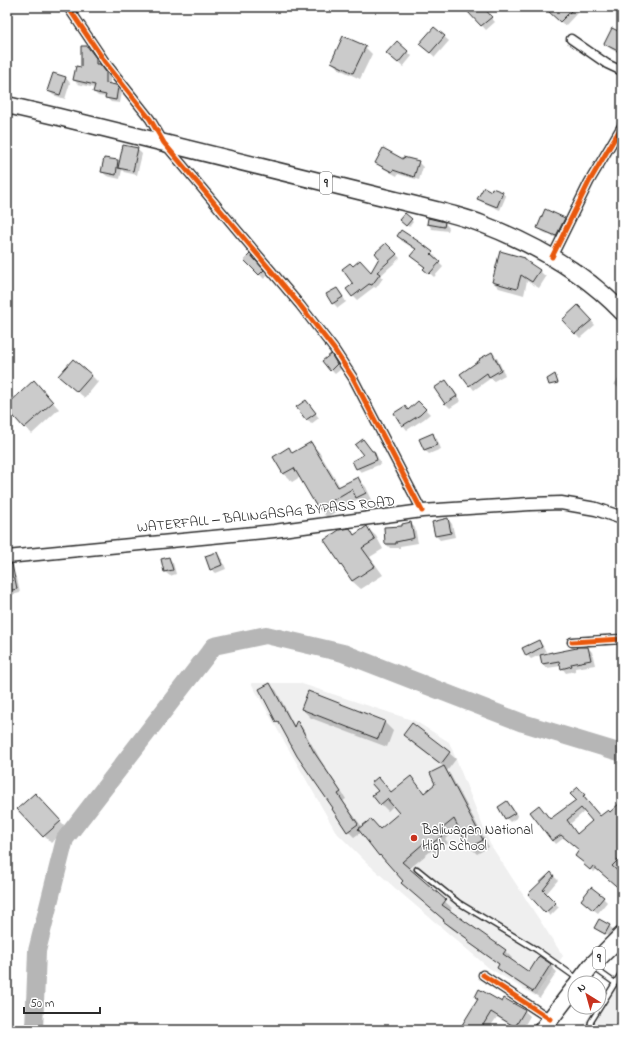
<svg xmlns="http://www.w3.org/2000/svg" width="629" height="1037" font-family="'Indie Flower',sans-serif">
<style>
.built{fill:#efefef}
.shadow{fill:#0003;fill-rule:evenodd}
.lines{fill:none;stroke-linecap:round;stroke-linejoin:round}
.river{stroke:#b6b6b6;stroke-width:18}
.building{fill:#cbcbcb;stroke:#2b2b2b;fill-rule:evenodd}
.lane-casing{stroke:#2b2b2b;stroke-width:7}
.street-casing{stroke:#2b2b2b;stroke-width:11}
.secondary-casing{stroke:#2b2b2b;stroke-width:15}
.highway-casing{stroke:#2b2b2b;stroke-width:19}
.lane{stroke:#fff;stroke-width:4}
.street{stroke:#fff;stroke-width:8}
.secondary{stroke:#fff;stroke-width:12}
.highway{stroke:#fff;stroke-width:16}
.cycleway-casing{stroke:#fff;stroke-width:8}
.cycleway{stroke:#e8590c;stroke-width:5}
.poi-dot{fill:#c8321e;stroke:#fff;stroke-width:1.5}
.labels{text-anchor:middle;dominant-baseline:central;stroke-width:3;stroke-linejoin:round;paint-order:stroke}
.shield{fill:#fff;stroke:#6b6b6b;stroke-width:1}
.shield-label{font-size:13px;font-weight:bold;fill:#2b2b2b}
.street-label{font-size:14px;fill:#2b2b2b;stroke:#fff}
.poi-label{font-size:14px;fill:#2b2b2b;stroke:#fff;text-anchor:start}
</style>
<rect width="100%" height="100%" fill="#fff"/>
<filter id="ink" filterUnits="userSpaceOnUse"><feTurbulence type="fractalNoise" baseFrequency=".025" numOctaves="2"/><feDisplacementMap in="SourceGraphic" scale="8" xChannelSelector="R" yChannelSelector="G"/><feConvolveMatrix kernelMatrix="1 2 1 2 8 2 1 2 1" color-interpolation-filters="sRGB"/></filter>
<g filter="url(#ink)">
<g class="built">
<polygon points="251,683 299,683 415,721 449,742 490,844 563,956 535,996 489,968 395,888 365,861 336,832"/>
<polygon points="622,967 622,1030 580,1030 595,1007 599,1007 599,1002"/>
</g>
<g class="shadow">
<polygon points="473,7 482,7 495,22 486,30 469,11"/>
<polygon points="554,7 573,7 578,12 565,26 550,11"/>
<polygon points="434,28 449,41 435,57 425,48"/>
<polygon points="622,34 622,55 611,49 605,43"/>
<polygon points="397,42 412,56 403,67 392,58"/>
<polygon points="87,47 91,51 100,63 100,66 110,77 110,85 115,86 122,92 120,103 111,102 106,97 98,96 94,92 95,88 78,84 74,80 82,69"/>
<polygon points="365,47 372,54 360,79 339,69 332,62"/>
<polygon points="53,74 66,78 70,83 65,99 53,95 48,90"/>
<polygon points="137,149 142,154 137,175 124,172 122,170 120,179 107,176 102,172 118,161 120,163"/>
<polygon points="403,160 418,162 423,167 419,180 398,174 397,176 381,167 376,163"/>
<polygon points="491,193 502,193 506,196 500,210 482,202 478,199"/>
<polygon points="405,215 413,222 409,227 401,220"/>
<polygon points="565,219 569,223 561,240 543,232 538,228"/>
<polygon points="445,223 449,228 448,231 432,229 428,224"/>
<polygon points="398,236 432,253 436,257 435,259 443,267 434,277 425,269 425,268 416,260 416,250 402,241"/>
<polygon points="386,244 400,258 380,276 383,278 376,288 374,287 357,300 353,296 354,284 353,267 371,273 380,258"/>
<polygon points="525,258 531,265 540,271 546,277 539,288 527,281 524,295 499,288 493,282"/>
<polygon points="246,260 255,260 267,275 264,279"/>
<polygon points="337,289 341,293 346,302 338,308 333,303 328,295"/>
<polygon points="582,310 595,325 580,338 563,320"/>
<polygon points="492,353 497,358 505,375 494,381 491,378 474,390 470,385"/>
<polygon points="330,355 335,359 341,369 335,374 331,370"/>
<polygon points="91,375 98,382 85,398 67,383"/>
<polygon points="622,375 622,391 614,384"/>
<polygon points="446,381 451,386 461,401 450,408 446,404"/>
<polygon points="41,389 59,409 32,434 7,408 7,406"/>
<polygon points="306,401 319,418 311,424 298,407"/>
<polygon points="418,402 430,414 424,419 407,430 403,425"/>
<polygon points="433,435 437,439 441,449 429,454 425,450 420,440"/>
<polygon points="363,440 377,456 381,464 361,472 357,468 365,456"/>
<polygon points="311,443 319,452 340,487 358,478 366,487 373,502 365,506 358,499 327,517 319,509 300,477 292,482 283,473 289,449 294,454"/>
<polygon points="448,519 452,524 455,537 440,540 436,536 433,523"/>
<polygon points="411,524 415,528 418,543 400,546 400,548 390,548 386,544 385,528 403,527"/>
<polygon points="367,528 376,536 383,549 370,557 383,575 361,589 352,581 349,529 355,535"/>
<polygon points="217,553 221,557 226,569 216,573 211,569"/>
<polygon points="169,558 173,563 176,574 170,576 165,572 162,560"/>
<polygon points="13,574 17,578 20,593 7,596 7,575"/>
<polygon points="539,641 543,646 546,652 531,659 527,655"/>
<polygon points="588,648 592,652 595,665 575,668 575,671 566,673 562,668 561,666 547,668 542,664 541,655"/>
<polygon points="270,685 276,690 295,727 297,722 302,727 320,759 346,799 343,801 362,827 371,820 381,830 401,813 394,805 388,811 381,804 385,785 392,793 411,778 425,794 437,784 444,767 411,742 404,735 449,753 456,759 447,771 450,774 489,847 477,854 470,847 459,827 445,839 448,843 435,853 432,850 409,869 452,908 449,911 505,951 512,958 511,960 530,973 550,965 557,972 540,998 505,974 498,967 500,965 476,948 470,941 451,928 380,855 361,832 354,837 348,831 281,724 277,721"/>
<polygon points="302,709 384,722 393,731 387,747 311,718"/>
<path d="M578,788L587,799L586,800L600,817L622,809V863L615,870L622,876V890L597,869L594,872L588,867L580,850L565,837L556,844L553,840L550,820L577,800ZM585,811L593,821L577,834L570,824Z"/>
<polygon points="41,801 67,828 51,843 19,809"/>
<polygon points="507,802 512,807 518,817 510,822 506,818"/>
<polygon points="551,874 558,880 546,894 559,907 550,916 529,894"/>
<polygon points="603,898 607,902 598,913 586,904"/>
<polygon points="609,926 614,930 610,937 600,932 595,928"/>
<polygon points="505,999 525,1011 530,1016 522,1030 519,1030 497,1017 488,1030 468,1030 463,1025 502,1003"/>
</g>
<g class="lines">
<polyline class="river" points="34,1030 37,951 65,839 214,646 266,635 343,653 523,723 622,753"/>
</g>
<g class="building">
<polygon points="472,7 483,7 492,17 481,26 467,11"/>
<polygon points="552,7 575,7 560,22 548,11"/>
<polygon points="434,27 445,36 430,53 419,44"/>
<polygon points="612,28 622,33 622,53 604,44"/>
<polygon points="343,36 366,46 353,73 331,62"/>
<polygon points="397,41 408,51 398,63 386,53"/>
<polygon points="81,46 87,46 96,58 96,64 100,64 106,72 106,83 116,85 118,87 116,100 105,98 106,95 93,92 95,85 73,80 76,66 81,67"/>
<polygon points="53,73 66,77 60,95 47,91"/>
<polygon points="123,145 138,148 133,171 118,168"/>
<polygon points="383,148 403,159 403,157 419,161 414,177 393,170 392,172 375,163"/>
<polygon points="104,158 118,160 116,175 101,172"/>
<polygon points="484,187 491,191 492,188 503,192 497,207 477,199"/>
<polygon points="545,209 565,218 556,236 537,228"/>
<polygon points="405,213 412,219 406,226 399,220"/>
<polygon points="428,218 445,222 444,227 427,224"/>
<polygon points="401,230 421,243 433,252 431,254 440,262 429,274 423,269 425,267 410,256 416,249 397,236"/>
<polygon points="386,243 397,254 377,272 380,274 372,285 369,284 352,297 346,289 353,284 342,269 350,263 353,266 360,260 371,272 379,258 375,253"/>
<polygon points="500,251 525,258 525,260 540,270 532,282 521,275 517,289 492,282"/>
<polygon points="250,254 264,270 259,275 244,260"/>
<polygon points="337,288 343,297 332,304 326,294"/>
<polygon points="578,305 592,320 575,334 562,320"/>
<polygon points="492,352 501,370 489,377 487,373 469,386 460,374 480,360 479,359"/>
<polygon points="331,354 337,364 330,371 322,361"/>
<polygon points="73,359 92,375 77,392 58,376"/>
<polygon points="555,374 558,383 549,385 547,379"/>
<polygon points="34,380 53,402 24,428 7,409 7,405"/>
<polygon points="446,380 457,396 445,404 434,388"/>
<polygon points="306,400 316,413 306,420 296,407"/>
<polygon points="418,401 426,409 420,415 402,426 394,413 405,406 408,410"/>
<polygon points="433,433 437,445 424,450 419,439"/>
<polygon points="363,439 372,451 374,451 377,460 356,469 352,461 363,455 355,445"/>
<polygon points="311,442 338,487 358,477 366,493 356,498 352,489 318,509 294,468 283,474 273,457 289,447 292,453"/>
<polygon points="448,518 451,533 435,536 432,522"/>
<polygon points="411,522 414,538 396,542 396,544 385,544 384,527 402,526 402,524"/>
<polygon points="367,526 375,540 362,548 375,566 352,581 324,540 339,530 350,528 354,535"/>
<polygon points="217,552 222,565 210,570 205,556"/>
<polygon points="169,557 173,570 164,572 161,559"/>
<polygon points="7,564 12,564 17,589 7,591"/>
<polygon points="539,640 542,647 526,656 522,648"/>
<polygon points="576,647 588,647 591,660 571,664 572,666 561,669 559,661 542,664 540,655 552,652 552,653 577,648"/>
<polygon points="270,683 294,727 297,720 314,752 341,792 338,794 358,824 347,832 332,809 333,808 297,756 278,721 276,722 259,689"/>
<polygon points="308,691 385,721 378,739 301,709"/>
<polygon points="412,723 450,752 441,764 403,735"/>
<polygon points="444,766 483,840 469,848 454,819 438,832 442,836 427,847 424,843 402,862 446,900 442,905 506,950 503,954 529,972 539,956 551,964 533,992 497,968 499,964 468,942 469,940 443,921 444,920 401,883 403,881 380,855 379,856 358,829 371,819 380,829 399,813 387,799 380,805 372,795 378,791 371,783 378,777 391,792 411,776 424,793 435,784 430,773"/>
<path d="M578,787L585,795L583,796L600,816L608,810L610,812L622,801V856L612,866L622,875V891L593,866L590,870L583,864L584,863L575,856L579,850L561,835L552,841L530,812L539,805L550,819L576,800L570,794ZM581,808L592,821L577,834L567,820Z"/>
<polygon points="35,793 61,821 43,837 17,809"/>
<polygon points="507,801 515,813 505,819 498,807"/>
<polygon points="551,872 554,876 543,890 556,903 545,913 528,894"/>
<polygon points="591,887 604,897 593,910 581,900"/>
<polygon points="599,919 610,925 605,934 594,928"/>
<polygon points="479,989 502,1002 504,998 525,1010 515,1027 491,1012 480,1030 470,1030 462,1025 478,999 475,997"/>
</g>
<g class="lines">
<g class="lane-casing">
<g id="lane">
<polyline points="417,869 459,903 537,950 578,979"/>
<polyline points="594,968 615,983"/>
<path d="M595,1030C591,1027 589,1024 592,1020L622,972"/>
</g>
</g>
<g class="street-casing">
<g id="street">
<polyline points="68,7 105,62 150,119 164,143 300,305 334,349 353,378 422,511"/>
<polyline points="571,39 607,64 622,71"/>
<polyline points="552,257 589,182 622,126"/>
<polyline points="572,642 622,639"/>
<polyline points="483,975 550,1019"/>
</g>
</g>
<g class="secondary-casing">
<polyline id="secondary" points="7,557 274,531 422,511 530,504 561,503 596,509 622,518"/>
</g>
<g class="highway-casing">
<g id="highway">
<path d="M7,105L59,117L444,212C457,216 470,219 482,224C534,244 584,272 622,312"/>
<polyline points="578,983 591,966 622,935"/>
<polyline points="542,1030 575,987"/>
</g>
</g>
<use href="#lane" class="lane"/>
<use href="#street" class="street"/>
<use href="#secondary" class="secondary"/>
<use href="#highway" class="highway"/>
<g class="cycleway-casing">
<g id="cycleway">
<polyline points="68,7 105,62 150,119 164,143 300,305 334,349 353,378 422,511"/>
<polyline points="552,257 589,182 622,126"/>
<polyline points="572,642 622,639"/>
<polyline points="483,975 550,1019"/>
</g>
</g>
<use href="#cycleway" class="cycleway"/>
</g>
</g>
<circle class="poi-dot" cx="414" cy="838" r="4"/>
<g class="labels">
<g class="shield">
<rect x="320" y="172" width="12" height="22" rx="3"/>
<rect x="593" y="947" width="12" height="22" rx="3"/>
</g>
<g class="shield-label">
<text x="326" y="183">9</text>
<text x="599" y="958">9</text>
</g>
<g class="street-label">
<text transform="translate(266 515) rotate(-6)">WATERFALL ‒ BALINGASAG BYPASS ROAD</text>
</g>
<g class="poi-label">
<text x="422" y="830">Baliwagan National<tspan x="422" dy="16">High School</tspan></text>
</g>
</g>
<rect width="629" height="1037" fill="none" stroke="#fff" stroke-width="24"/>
<rect x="12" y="12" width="605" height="1013" fill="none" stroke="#2b2b2b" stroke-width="1.5" filter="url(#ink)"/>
<g transform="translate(587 995) rotate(323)"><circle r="19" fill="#ffffff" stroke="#aaaaaa"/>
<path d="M0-3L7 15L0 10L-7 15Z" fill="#c8321e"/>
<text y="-6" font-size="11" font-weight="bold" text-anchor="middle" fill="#2b2b2b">N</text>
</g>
<path d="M24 1007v6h76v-6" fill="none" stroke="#2b2b2b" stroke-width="2"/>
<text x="30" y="1007" font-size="12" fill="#2b2b2b" stroke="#ffffff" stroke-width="3" paint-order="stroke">50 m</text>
</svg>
